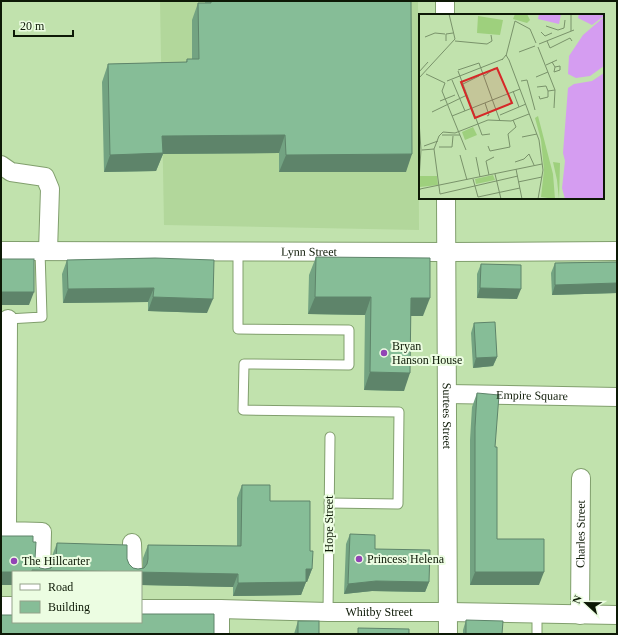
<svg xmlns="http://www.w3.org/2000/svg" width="618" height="635" font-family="Georgia,serif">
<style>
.built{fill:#b2d79b}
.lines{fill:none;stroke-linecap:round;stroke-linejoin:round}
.lane-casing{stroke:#819f6d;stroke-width:11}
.street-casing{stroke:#819f6d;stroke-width:20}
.lane{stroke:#fff;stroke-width:9}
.street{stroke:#fff;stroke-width:18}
.wall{fill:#73a382}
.shaded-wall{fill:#5e846a}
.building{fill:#86bd97;stroke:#5e846a}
.poi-dot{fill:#9244b5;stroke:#ecfde2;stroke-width:1.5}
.labels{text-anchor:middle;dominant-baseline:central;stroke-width:4;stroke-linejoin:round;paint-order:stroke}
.street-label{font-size:12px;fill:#0d1906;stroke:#ecfde2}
.poi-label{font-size:12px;fill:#0d1906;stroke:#ecfde2;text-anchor:start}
.inset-road{fill:none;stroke:#79926a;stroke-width:1}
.view{fill:#d62828;fill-opacity:0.15;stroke:#d62828;stroke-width:2}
.inset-edge{fill:none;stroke:#0d1906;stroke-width:2}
</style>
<rect width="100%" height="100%" fill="#c1e2ad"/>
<polygon class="built" points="160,1 418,1 419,230 164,225"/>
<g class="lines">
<g class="lane-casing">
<g id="lane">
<polyline points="238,251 238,329 349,330 349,365 244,364 243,410 399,412 398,504 329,503"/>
<polyline points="8,319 42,317 40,251"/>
<polyline points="328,612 330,437"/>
<polyline points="537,634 537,614"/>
</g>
</g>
<g class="street-casing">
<g id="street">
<polyline points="445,1 445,15"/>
<polyline points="1,165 11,172 45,177 50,189 48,251"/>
<path id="s1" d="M446,198L448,634"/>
<path id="s2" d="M1,251L447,252L617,251"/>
<polyline points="8,319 7,531 42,532 41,572"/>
<path id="s3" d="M447,394L617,397"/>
<polyline points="132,543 133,572"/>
<polyline points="1,606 13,606"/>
<path id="s4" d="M141,609H220L328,612H448L617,615"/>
<polyline points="220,609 220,634"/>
<path id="s5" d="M580,615L581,478"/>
</g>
</g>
<use href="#lane" class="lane"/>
<use href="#street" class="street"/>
</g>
<g class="wall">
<polygon points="205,1 411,1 406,172 279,172 279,153 163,154 156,171 104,172 102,82 108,64 186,62 187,59 192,59 192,20 198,3 205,3"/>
<polygon points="316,257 423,316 411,316 404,391 364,390 365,315 308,314 309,275"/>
<polygon points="155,258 207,313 148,311 148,302 63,303 62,274 67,260"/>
<polygon points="617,262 617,293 552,295 551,273 555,263"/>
<polygon points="481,264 517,299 477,298 477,274"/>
<polygon points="474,323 497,357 493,366 473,368 471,333"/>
<polygon points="477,393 497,539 539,585 470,585 470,440 472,407"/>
<polygon points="242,485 270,501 310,551 312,569 307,582 306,582 301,595 233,596 233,587 141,585 141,572 1,585 33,542 36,564 40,568 45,569 52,567 52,556 57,543 127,559 129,564 133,568 138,569 143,568 143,558 148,545 237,546 237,498"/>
<polygon points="350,534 429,582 425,592 372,591 344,594 346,544"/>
<polygon points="466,620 502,634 463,634 463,630"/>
<polygon points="298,621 319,634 294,634"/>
</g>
<g class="shaded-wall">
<polygon points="285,135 279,153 163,154 156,171 104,172 110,155 162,136"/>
<polygon points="412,154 406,172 279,172 286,155"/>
<polygon points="617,283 617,293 552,295 555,285"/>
<polygon points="154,288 148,302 63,303 68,289"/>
<polygon points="480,288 521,289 517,299 477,298"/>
<polygon points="1,292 34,292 29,305 1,305"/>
<polygon points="153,297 213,299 207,313 148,311"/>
<polygon points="315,297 371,297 365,315 308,314"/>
<polygon points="411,298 430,298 423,316 404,316"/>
<polygon points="497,357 493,366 473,368 476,358"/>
<polygon points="370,372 410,373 404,391 364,390"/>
<polygon points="306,569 312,569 307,582 306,582 301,595 233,596 238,583"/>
<polygon points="32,570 238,574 233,587 141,585 141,572 32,572"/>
<rect x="1" y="572" width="12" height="13"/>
<polygon points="475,572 544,572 539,585 470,585"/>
<polygon points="376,581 429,582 425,592 372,591 344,594 348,584"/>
</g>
<g class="building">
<polygon points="211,1 411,1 412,154 286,155 285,135 162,136 163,153 110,155 108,64 187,62 187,59 199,59 198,3 211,3"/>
<polygon points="316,257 430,258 430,298 411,298 410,373 370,372 371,297 315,297"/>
<polygon points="155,258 214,260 213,299 153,297 154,288 68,289 67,260"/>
<rect x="1" y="259" width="33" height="33"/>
<polygon points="617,262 617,283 555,285 555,263"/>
<polygon points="481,264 521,265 521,289 480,288"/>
<polygon points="495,322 497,357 476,358 474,323"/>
<polygon points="477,393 499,395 495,447 497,447 497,539 544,539 544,572 475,572 475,427"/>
<polygon points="242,485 270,485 270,501 310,501 310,551 313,551 312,569 306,569 306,582 238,583 238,574 32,570 32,572 1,572 1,536 33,536 33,542 36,542 35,559 36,564 40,568 45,569 51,568 55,564 56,559 57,543 127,545 127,559 129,564 133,568 138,569 144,568 147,564 148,559 148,545 241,546"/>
<polygon points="350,534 375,535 375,549 430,550 429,582 376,581 348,584"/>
<polygon points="141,614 214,614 214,634 1,634 1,615 13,615 13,622 141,622"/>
<polygon points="466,620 503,621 502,634 466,634"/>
<rect x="298" y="621" width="21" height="13"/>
<polygon points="358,628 409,629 409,634 358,634"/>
</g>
<g class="poi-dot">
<circle cx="384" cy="353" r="4"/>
<circle cx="359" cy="559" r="4"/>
<circle cx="14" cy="561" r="4"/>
</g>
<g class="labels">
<g class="street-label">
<text stroke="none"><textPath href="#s2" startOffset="308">Lynn Street</textPath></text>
<text stroke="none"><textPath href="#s3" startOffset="85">Empire Square</textPath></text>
<text stroke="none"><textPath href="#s1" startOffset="218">Surtees Street</textPath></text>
<text transform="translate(329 524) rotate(-90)">Hope Street</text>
<text stroke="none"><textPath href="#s5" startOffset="81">Charles Street</textPath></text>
<text stroke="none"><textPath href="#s4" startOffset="238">Whitby Street</textPath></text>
</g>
<g class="poi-label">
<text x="392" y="346">Bryan<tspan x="392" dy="14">Hanson House</tspan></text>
<text x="367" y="559">Princess Helena</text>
<text x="22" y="561">The Hillcarter</text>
</g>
</g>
<g transform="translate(419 14)">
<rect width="185" height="185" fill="#c1e2ad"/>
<path d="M96,0H108L111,6L108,9L94,5ZM59,2L84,6L81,21L58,19ZM119,102L134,160L136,185L122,183L125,156L122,126L116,104ZM54,113L58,121L46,126L43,118ZM134,148L141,149L140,185L138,166ZM74,161L76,166L57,170L56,165ZM1,162H18L19,171L1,173Z" fill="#9ed07d"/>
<path d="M120,0H142L140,10L119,5ZM160,0H185V2L173,11L159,4ZM185,3V52L171,62L157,64L149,60L150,42L164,21ZM185,59V185H146L143,174L146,147L144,139L149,74L155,70L173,67Z" fill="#d59df1"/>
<path class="inset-road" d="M127,12L139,16L145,14L146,6M152,17V0M122,18L126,22L133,19M6,23L16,19L26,20M27,27V20L34,19M36,27L68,30L73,27L72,21M128,27L131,34L151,24L153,27M120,30L155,16M119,33L136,76L135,94M100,38L116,32M87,42L96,7L111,15L117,29M83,46L87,41L90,46L120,126L124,156L119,185M133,48L136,53L141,52V56L135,58L136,53M127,51L138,46M39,56L60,49L81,107M39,57L59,110M0,58L9,48M7,60L26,69M65,62L76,54M117,63L129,58M0,64L36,25L30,0M33,66L46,97M28,67L84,45M102,67L108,66L116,96M26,69L23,77L47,136M44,70L60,62M118,73L127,72L129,77L136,76M94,77L100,93M120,82L121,85L129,83V77M21,87L36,81M66,89L70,101L68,102M13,98L48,81M81,101L107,90M33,102L101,75M0,107L2,136L0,165M59,110L63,121L71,120M23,121H41M103,123L118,120M5,132L19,127M69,132L71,137L91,133L89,120L97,113L94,106M20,133H33L34,122M15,135L21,180L99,162M3,136L15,135L20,122L24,118L36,119L69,106L92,107L110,100M41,141L48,166M57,143L61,163M96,148L105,145L110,140L115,151M97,155L103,185M76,160L82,185M70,161L67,147L75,143M54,165L59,183L101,174M99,168L123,163M0,178L1,175L123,150"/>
<path class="view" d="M78,54L93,89L56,104L42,68Z"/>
<rect width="185" height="185" class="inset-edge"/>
</g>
<rect width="618" height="635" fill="none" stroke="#0d1906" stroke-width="4"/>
<rect x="12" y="571" width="130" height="52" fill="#ecfde2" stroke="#93a28a"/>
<rect x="20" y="584" width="20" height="6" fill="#ffffff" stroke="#93a28a"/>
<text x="48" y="591" font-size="12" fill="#0d1906">Road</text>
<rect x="20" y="601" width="20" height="12" fill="#86bd97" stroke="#93a28a"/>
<text x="48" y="611" font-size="12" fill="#0d1906">Building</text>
<g transform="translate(586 603) rotate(292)" stroke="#ecfde2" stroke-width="3" paint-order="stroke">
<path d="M0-3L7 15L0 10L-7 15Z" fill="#0d1906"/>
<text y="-6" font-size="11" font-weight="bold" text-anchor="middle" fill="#0d1906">N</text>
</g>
<path d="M14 30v6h59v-6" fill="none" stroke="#0d1906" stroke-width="2"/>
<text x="20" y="30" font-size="12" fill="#0d1906" stroke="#ecfde2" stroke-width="3" paint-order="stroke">20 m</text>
</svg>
